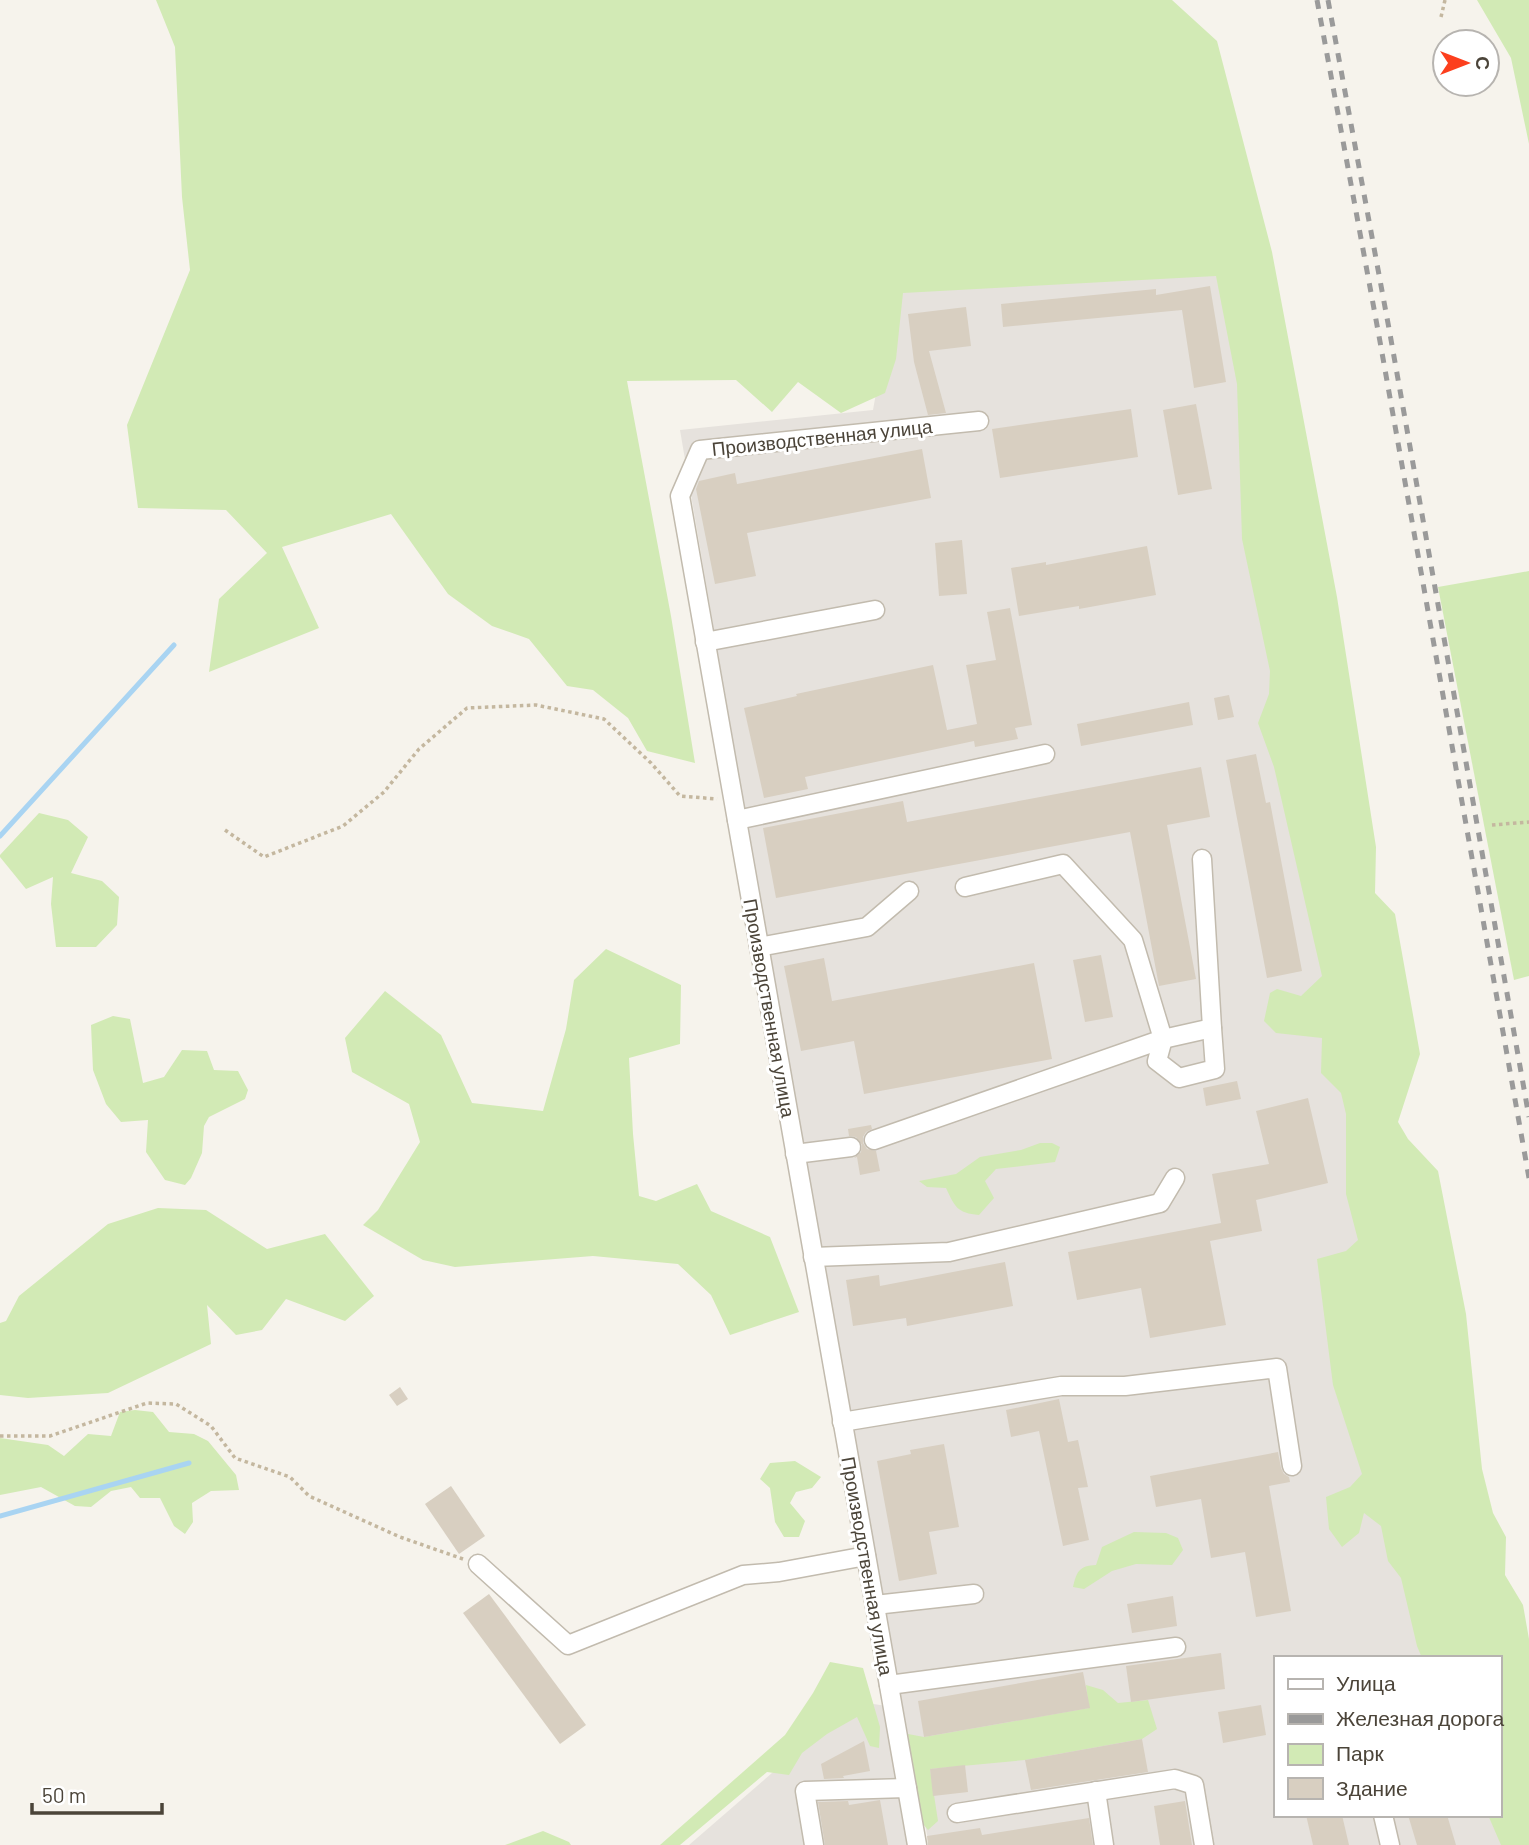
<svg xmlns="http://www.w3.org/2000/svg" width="1529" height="1845" font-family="Barlow,sans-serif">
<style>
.industrial{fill:#e6e2dd}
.green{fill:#d2eab5}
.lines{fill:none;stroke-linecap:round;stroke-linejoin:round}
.stream{stroke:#a9d4f2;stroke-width:5}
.building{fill:#d8cfc1}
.minor-casing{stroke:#c2bbae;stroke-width:21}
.path{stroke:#c4b79f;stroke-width:3.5;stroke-dasharray:3.5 3.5;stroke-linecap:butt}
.minor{stroke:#fff;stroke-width:18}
.rail{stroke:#9a9a9a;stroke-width:5;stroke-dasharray:9 9;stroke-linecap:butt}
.labels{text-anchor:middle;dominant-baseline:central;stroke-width:6;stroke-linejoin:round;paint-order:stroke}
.street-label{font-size:19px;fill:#4b4439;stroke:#fff}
</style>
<rect width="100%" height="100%" fill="#f6f3ec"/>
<g class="industrial">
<polygon points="1229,250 1491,1658 1275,1658 1275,1815 1499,1815 1526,1845 929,1845 901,1698 748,830 680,430 873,410 896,281"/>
<polygon points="855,1701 886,1706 909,1845 689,1845"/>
</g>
<g class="green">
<polygon points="156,0 1172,0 1217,41 1272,252 1337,597 1376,847 1375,893 1395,914 1420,1054 1398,1122 1408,1139 1438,1171 1466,1314 1482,1469 1493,1513 1506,1537 1505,1575 1523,1605 1529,1639 1529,1845 1501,1845 1488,1815 1499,1815 1499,1658 1422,1658 1417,1646 1401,1578 1388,1561 1381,1526 1364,1513 1359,1533 1342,1547 1329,1529 1326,1497 1350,1487 1362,1474 1333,1385 1317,1259 1346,1251 1358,1240 1346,1194 1346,1114 1341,1093 1321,1073 1322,1038 1276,1033 1264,1021 1270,993 1277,989 1301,996 1322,976 1274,767 1258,723 1269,694 1270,671 1242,539 1237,384 1216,276 903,293 896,359 885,393 841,413 798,382 772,412 736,380 627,381 671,616 695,763 647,751 628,718 593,690 567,686 529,639 492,626 448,594 391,514 282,547 319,628 209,672 219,599 267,553 226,510 138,508 127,425 190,270 182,197 175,47"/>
<polygon points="1477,0 1529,0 1529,144 1511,58"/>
<polygon points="1529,571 1529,976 1514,980 1438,587"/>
<polygon points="39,813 68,820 88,837 71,873 102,881 119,897 117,925 96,947 56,947 51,904 53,877 26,889 0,857 0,855"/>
<polygon points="606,949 681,985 680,1044 629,1058 633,1134 639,1196 656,1201 697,1184 711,1211 770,1237 799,1312 730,1335 711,1295 678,1264 593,1256 455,1267 423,1260 363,1225 378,1210 420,1142 409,1104 352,1072 345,1038 385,991 441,1035 472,1103 543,1111 566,1029 574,980"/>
<polygon points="113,1016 130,1019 143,1083 164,1077 182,1050 207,1051 214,1070 238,1071 248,1090 245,1099 209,1117 204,1126 202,1153 191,1178 185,1185 165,1180 146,1152 148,1120 121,1122 106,1104 93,1070 91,1025"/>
<path d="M1040,1143H1052L1060,1147L1055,1162L996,1169L985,1181L994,1198L979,1215C957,1213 955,1207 946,1188L927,1187L919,1181L956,1174L980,1157L1021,1150Z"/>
<polygon points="158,1208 206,1210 267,1249 325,1234 374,1296 345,1321 286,1299 262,1330 236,1335 207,1305 211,1344 108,1393 28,1398 0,1395 0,1323 6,1321 19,1296 108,1224"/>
<polygon points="135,1410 153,1412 169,1432 194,1434 208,1441 236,1475 239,1490 211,1491 192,1503 193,1522 185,1534 174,1526 160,1498 140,1498 131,1487 111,1491 91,1507 75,1506 41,1487 0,1495 0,1438 48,1445 64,1456 88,1434 111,1436 120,1412"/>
<polygon points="795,1461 821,1477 812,1488 796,1492 790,1503 805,1521 799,1537 784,1537 775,1522 770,1488 760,1479 770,1463"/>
<path d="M1134,1532L1166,1533L1178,1538L1183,1550L1172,1565L1136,1564L1112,1571L1084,1589L1073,1587C1077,1571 1079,1566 1096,1565L1102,1547Z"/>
<polygon points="830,1662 863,1668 880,1727 879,1748 870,1746 857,1717 827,1734 802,1753 789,1775 767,1772 680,1845 660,1845 785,1735 813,1693"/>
<polygon points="1086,1685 1103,1690 1118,1703 1148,1700 1157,1729 1142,1739 1025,1760 930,1769 938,1821 928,1830 918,1818 908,1734 924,1737 1089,1708"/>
<polygon points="543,1831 569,1842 571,1845 505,1845"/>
</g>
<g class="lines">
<g class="stream">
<polyline points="0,836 174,645"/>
<polyline points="0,1516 189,1463"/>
</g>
</g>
<g class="building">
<polygon points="1210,286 1226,382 1194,388 1182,310 1003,327 1001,304 1156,289 1156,295"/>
<polygon points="966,307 971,346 929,351 946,413 928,415 914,362 908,314"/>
<polygon points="1196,404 1212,489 1178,495 1163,410"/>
<polygon points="1131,409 1138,457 1000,478 992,429"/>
<polygon points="922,449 931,498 747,533 756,576 715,584 696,489 699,481 735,473 737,484"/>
<polygon points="962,540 967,594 939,596 935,543"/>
<polygon points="1147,546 1156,595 1079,609 1079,606 1019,616 1011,568 1046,562 1046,565"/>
<polygon points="1010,608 1032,725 1015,728 1018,739 975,747 974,741 805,777 808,789 764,798 744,708 797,696 796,694 933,665 947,730 977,724 966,665 996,660 987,612"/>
<polygon points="1229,695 1234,717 1218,720 1214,698"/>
<polygon points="1189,702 1193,725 1081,746 1077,724"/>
<polygon points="1256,754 1266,803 1270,802 1302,971 1267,978 1226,760"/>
<polygon points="1201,767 1210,817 1167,825 1196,979 1159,986 1130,832 776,898 763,828 903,801 907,822"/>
<polygon points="1101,955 1113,1017 1085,1022 1073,960"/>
<polygon points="824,958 832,1001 1034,963 1052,1059 864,1094 854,1041 801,1051 784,966"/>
<polygon points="1237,1081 1241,1099 1206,1106 1203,1088"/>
<polygon points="1308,1098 1328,1183 1256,1200 1262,1231 1210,1241 1226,1325 1150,1338 1141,1288 1077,1300 1068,1252 1221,1223 1212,1174 1269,1164 1256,1111"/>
<polygon points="871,1125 872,1129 866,1132 863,1137 863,1143 867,1149 876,1151 880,1171 860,1175 857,1157 854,1158 861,1152 862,1145 856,1137 849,1136 848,1129"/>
<polygon points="1005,1262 1013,1306 907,1326 906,1318 853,1326 846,1280 879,1275 880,1286"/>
<polygon points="400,1387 408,1399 397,1406 389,1395"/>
<polygon points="1059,1399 1068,1442 1078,1440 1088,1487 1078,1488 1089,1540 1063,1546 1039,1431 1011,1437 1006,1410"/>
<polygon points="944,1444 959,1527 929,1532 937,1574 899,1581 877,1461 911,1454 910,1450"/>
<polygon points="1278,1452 1281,1468 1284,1474 1289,1477 1290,1482 1269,1486 1291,1611 1256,1617 1245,1552 1211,1558 1201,1499 1156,1507 1150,1476"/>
<polygon points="451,1486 485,1536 459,1554 425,1504"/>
<polygon points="489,1594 586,1725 560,1744 463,1613"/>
<polygon points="1173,1596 1177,1626 1132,1633 1127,1604"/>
<polygon points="1221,1653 1225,1689 1131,1702 1126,1666"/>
<polygon points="1083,1672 1090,1708 924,1737 918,1701"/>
<polygon points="1261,1705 1266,1735 1223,1743 1218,1712"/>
<polygon points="1142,1739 1148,1772 1031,1790 1025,1760"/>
<polygon points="864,1741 870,1771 843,1776 844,1778 824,1779 821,1764"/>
<polygon points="965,1765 968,1792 933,1796 930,1769"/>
<polygon points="880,1800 888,1845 825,1845 818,1802 848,1801 849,1805"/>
<polygon points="1185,1801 1192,1845 1160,1845 1154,1806"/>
<polygon points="1306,1815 1342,1815 1349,1845 1313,1845"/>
<polygon points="1408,1815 1447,1815 1456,1845 1417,1845"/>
<polygon points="1089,1818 1093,1845 928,1845 927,1836 980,1828 982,1835"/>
</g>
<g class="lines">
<g class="minor-casing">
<g id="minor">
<polyline points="705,642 875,610"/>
<polyline points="737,820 1045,754"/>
<polyline points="965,887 1063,864 1133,940 1163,1039 1157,1061 1179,1078 1215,1069 1212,1028"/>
<polyline points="759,947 867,927 909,891"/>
<polyline points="874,1140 1163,1039 1212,1028 1202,859"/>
<polyline points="795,1154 851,1147"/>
<polyline points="813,1257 949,1252 1160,1203 1175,1178"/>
<polyline points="842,1422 1061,1386 1125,1386 1277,1368 1292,1466"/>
<polyline points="478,1564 568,1645 743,1575 779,1572 866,1556"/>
<polyline points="875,1605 974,1594"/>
<polyline points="889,1685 1176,1647"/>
<polyline points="1096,1791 1104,1845"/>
<polyline points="957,1813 1175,1779 1194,1785 1204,1845"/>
<polyline points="1383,1815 1390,1845"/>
<polyline points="814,1845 805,1791 907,1788"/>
<polyline points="917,1845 680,496 700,450 979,421"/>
</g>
</g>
<g class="path">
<polyline points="1441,17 1445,0"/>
<polyline points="1492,825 1529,822"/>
<polyline points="225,830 264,857 343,826 384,792 419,749 467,708 536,705 604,719 651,763 680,796 717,799"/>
<polyline points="0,1436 50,1436 147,1403 176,1404 211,1426 235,1458 290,1477 309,1496 400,1537 463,1559"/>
</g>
<use href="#minor" class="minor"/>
<g class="rail">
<polyline points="1317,0 1379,336 1529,1178"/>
<polyline points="1328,0 1390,334 1529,1117"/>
</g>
</g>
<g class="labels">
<g class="street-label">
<text transform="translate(822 437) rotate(-6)">Производственная улица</text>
<text transform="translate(770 1008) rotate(80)">Производственная улица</text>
<text transform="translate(868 1566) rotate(80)">Производственная улица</text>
</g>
</g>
<rect x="1274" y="1656" width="228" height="161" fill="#ffffff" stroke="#b7b4b0" stroke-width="2"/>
<rect x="1288" y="1679" width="35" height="10" fill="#ffffff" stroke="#b7b4b0" stroke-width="2"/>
<text x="1336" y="1691" font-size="21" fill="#4b4439">Улица</text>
<rect x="1288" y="1714" width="35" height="10" fill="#9a9a9a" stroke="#b7b4b0" stroke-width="2"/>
<text x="1336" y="1726" font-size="21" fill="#4b4439">Железная дорога</text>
<rect x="1288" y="1744" width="35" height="21" fill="#d2eab5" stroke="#b7b4b0" stroke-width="2"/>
<text x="1336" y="1761" font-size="21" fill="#4b4439">Парк</text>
<rect x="1288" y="1778" width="35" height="21" fill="#d8cfc1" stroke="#b7b4b0" stroke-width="2"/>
<text x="1336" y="1796" font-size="21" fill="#4b4439">Здание</text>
<g transform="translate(1466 63) rotate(90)"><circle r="33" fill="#ffffff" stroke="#b7b4b0" stroke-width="2"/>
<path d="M0-5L12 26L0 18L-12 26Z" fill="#fc3f1d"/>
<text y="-10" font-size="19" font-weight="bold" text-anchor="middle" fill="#4b4439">С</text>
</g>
<path d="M32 1803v10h130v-10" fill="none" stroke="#4b4439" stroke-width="3.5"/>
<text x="42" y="1803" font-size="21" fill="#4b4439" stroke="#ffffff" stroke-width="5" paint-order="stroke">50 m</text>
</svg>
